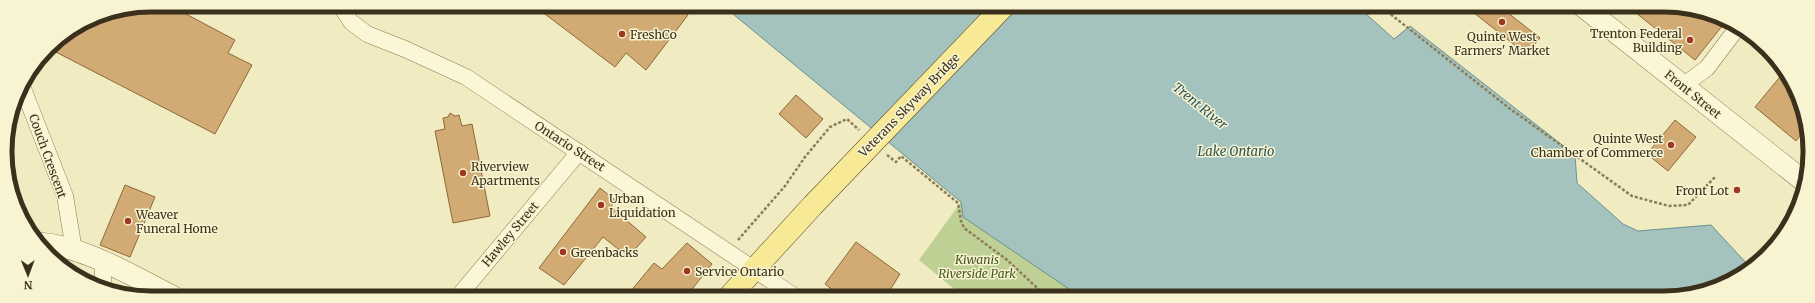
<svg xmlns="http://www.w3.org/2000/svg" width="1815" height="303" font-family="Merriweather,serif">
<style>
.green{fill:#bfd094}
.water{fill:#a4c3bf;stroke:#6a928f}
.building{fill:#d2ab74;stroke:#8d693b}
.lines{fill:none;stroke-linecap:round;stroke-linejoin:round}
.minor-casing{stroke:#8c7c57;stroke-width:17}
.tertiary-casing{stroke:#8c7c57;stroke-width:22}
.primary-casing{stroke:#59492c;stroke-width:23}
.path{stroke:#8c7c57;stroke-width:2.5;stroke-dasharray:3 2;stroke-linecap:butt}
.minor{stroke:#fbf6d5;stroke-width:16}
.tertiary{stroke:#fbf6d5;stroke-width:21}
.primary{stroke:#f7e996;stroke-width:22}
.primary-bridge-casing{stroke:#59492c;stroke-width:23;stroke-linecap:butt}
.primary-bridge{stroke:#f7e996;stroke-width:22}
.poi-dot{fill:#9f3723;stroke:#f8f3d1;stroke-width:1.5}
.labels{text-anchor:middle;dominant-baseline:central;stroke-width:3;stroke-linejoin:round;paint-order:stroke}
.poi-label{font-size:12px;fill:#3b301c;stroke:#f8f3d1;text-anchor:start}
.street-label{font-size:12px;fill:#3b301c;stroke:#f8f3d1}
.park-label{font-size:12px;font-style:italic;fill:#425822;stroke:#f8f3d1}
.water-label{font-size:13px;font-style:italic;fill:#2b565b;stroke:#f8f3d1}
.rim{fill:none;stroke:#3b301c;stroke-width:5}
</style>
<rect width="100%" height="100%" fill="#f1ebc1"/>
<polygon class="green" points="961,202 1069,289 1078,298 954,298 958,292 919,260"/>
<polygon class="water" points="722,5 1356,5 1394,39 1410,26 1575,155 1577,183 1623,224 1638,231 1711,225 1750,267 1728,283 1673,298 1078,298 1069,289 963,217 961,202"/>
<g class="building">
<polygon points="152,5 169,5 235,40 228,53 252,65 215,134 48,48 96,16"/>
<polygon points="533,5 674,5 688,15 646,70 626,53 615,67"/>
<polygon points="1464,5 1498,5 1540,38 1526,54"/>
<polygon points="1626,5 1673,5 1727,20 1695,60"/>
<polygon points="1784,72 1802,105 1805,129 1796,141 1755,107"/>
<polygon points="796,95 823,119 806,138 779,114"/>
<polygon points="450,113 455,116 459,115 462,126 472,124 490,216 453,223 435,131 445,129 443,118 448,117"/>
<polygon points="1675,120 1696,137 1668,171 1647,154"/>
<polygon points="125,185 155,197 130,257 100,245"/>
<polygon points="600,188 615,200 611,207 646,237 628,257 603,237 564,285 539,268"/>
<polygon points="856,242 900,274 885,298 843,298 825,284"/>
<polygon points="687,243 712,264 685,298 625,298 654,263 662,269"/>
</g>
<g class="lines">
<g class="minor-casing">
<g id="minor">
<polyline points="340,5 351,22 367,34 405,49 466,77 797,298"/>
<polyline points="1684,85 1707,68 1738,27"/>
<polyline points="22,86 65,196 74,250"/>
<polyline points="102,262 104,288"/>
<polyline points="457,298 579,152"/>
</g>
</g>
<g class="tertiary-casing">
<g id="tertiary">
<polyline points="1581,5 1805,182"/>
<path d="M39,243C85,246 134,277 176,298"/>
</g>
</g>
<g class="primary-casing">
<polyline id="primary" points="728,298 813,205"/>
</g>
<g class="path">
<polyline points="1379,5 1509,108 1632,196 1669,206 1688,205 1715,177"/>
<polyline points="887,155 896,162 901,156 958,203 961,221 964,228 1006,259 1048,298"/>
<polyline points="738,240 785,186 805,157 830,127 847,119 859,130"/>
<polyline points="1035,298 1038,289"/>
</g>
<use href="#minor" class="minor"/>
<use href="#tertiary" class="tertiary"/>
<use href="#primary" class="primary"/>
<g class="primary-bridge-casing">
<polyline id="primary-bridge" points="813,205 1005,5"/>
</g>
<use href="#primary-bridge" class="primary-bridge"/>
</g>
<g class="poi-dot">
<circle cx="1502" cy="22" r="4"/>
<circle cx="622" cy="34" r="4"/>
<circle cx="1690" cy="40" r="4"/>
<circle cx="1671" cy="145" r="4"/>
<circle cx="463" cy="173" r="4"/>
<circle cx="1737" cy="190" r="4"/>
<circle cx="601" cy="205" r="4"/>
<circle cx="128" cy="221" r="4"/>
<circle cx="563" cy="252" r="4"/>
<circle cx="687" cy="271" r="4"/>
</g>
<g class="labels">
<g class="poi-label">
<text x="1682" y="33" text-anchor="end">Trenton Federal<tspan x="1682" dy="14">Building</tspan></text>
<text x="630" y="34">FreshCo</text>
<text x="1502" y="36" text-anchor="middle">Quinte West<tspan x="1502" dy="14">Farmers' Market</tspan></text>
<text x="1663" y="138" text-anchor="end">Quinte West<tspan x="1663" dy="14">Chamber of Commerce</tspan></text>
<text x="471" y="166">Riverview<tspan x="471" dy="14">Apartments</tspan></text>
<text x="1729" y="190" text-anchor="end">Front Lot</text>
<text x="609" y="198">Urban<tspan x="609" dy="14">Liquidation</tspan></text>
<text x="136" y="214">Weaver<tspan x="136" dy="14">Funeral Home</tspan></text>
<text x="571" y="252">Greenbacks</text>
<text x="695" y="271">Service Ontario</text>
</g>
<g class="street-label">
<text transform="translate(1693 94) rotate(39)">Front Street</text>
<text transform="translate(909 105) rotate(-46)">Veterans Skyway Bridge</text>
<text transform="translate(570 146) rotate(33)">Ontario Street</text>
<text transform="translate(48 156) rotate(70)">Couch Crescent</text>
<text transform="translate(510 234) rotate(-50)">Hawley Street</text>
</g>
<g class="park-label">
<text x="977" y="259">Kiwanis<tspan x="977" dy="14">Riverside Park</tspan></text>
</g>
<g class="water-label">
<text transform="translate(1200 106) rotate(39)">Trent River</text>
<text x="1236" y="151">Lake Ontario</text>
</g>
</g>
<path d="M0 0H1815V303H0ZM151 12H1664A139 139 0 0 1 1803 151V152A139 139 0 0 1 1664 291H151A139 139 0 0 1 12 152V151A139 139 0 0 1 151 12Z" fill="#f8f3d1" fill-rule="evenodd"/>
<path class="rim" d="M151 12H1664A139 139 0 0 1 1803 151V152A139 139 0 0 1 1664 291H151A139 139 0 0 1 12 152V151A139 139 0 0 1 151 12Z"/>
<g transform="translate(28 275) rotate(179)" stroke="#f8f3d1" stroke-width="3" paint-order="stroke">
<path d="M0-3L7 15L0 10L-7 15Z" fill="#3b301c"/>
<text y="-6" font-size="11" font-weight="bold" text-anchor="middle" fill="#3b301c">N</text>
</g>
</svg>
